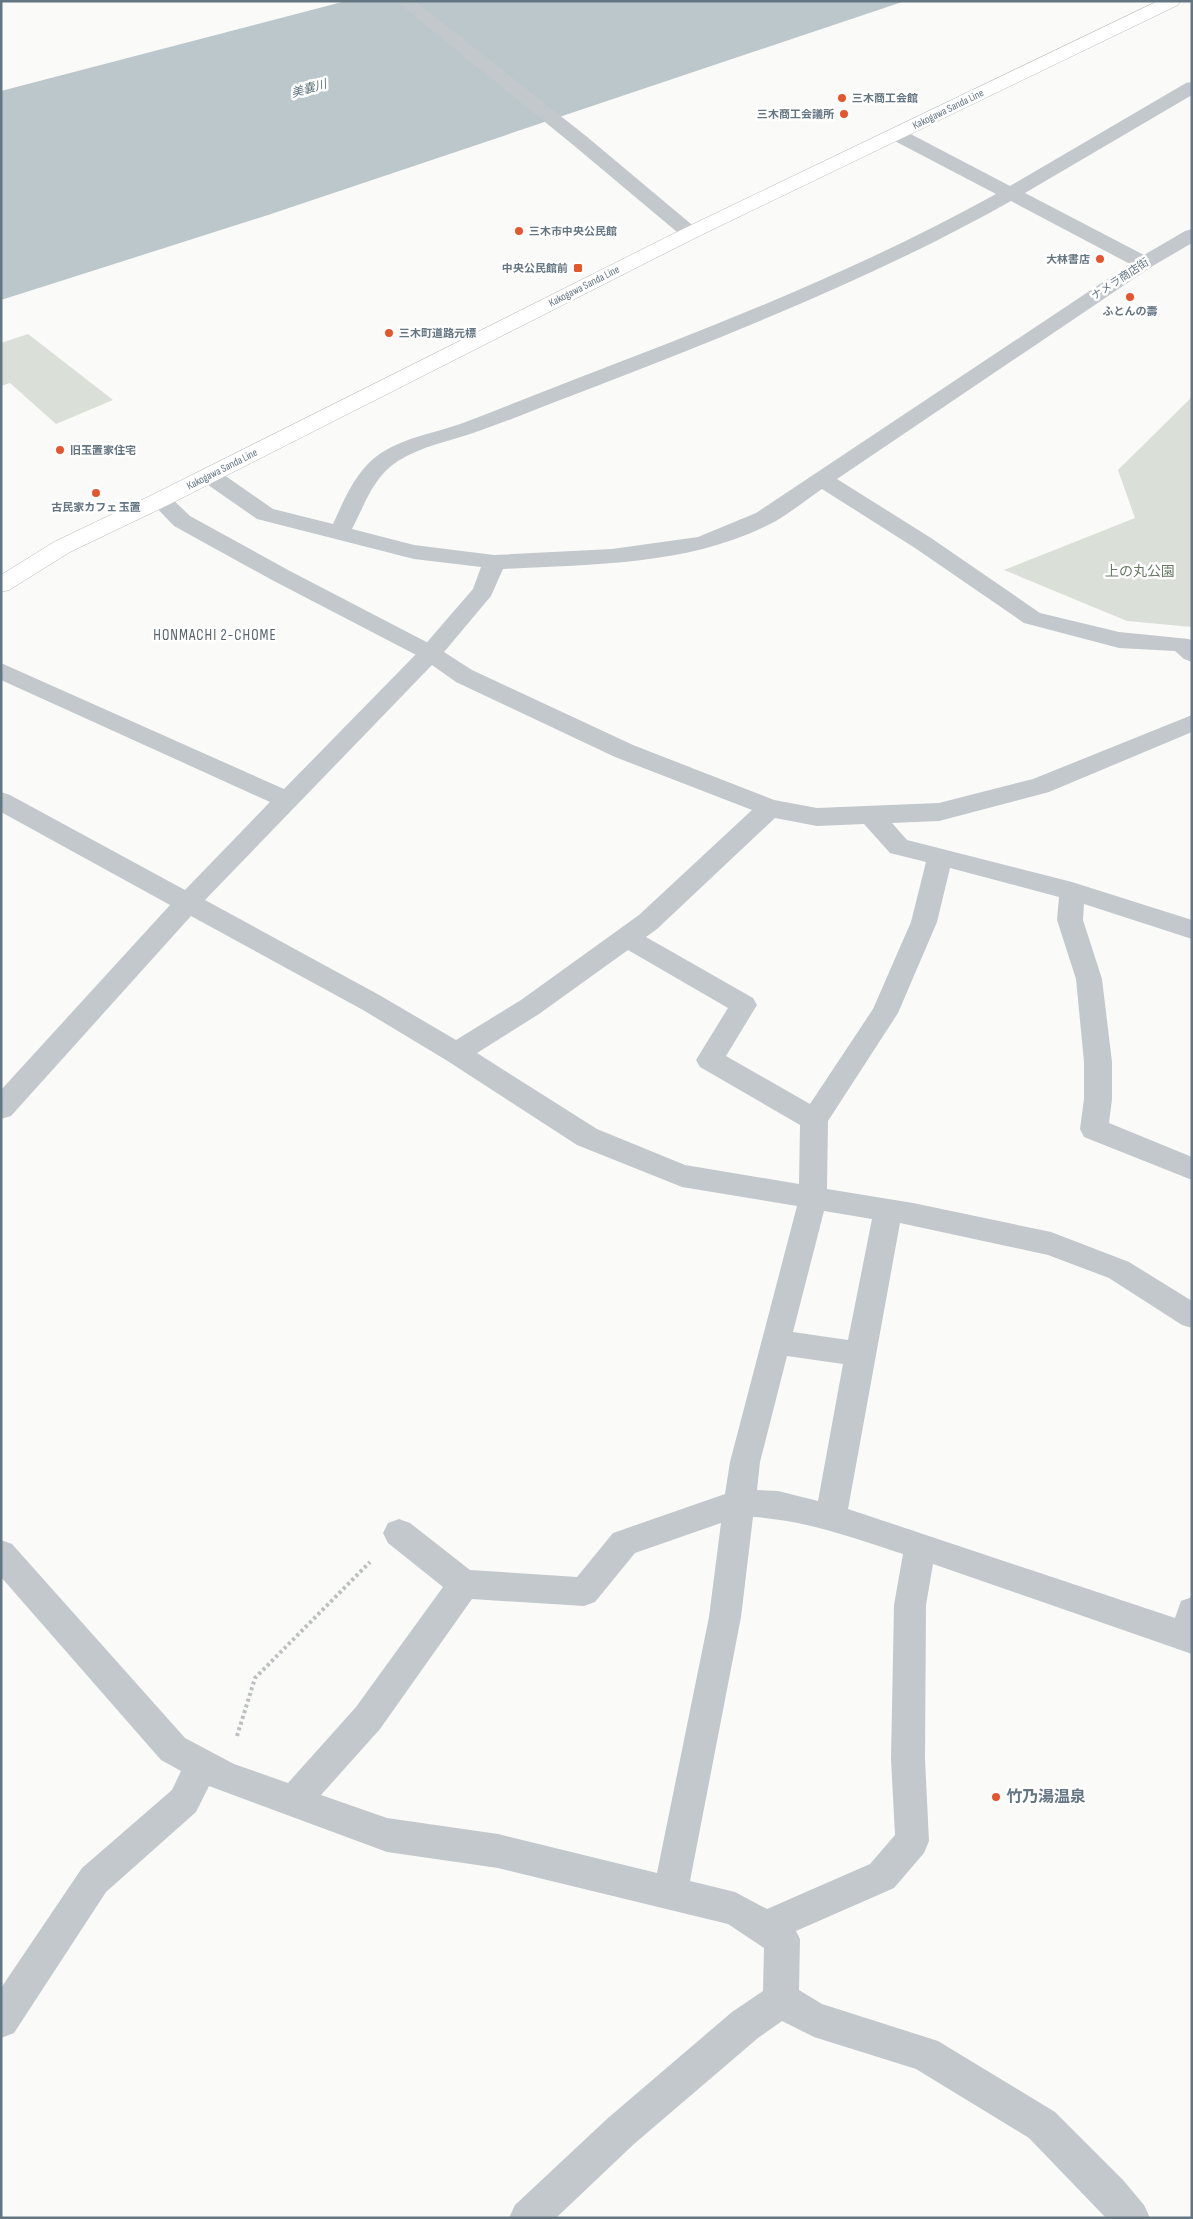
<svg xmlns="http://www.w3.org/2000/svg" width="1193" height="2219" font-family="'Sofia Sans Condensed','Noto Sans JP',sans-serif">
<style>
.green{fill:#dadfd7}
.water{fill:#bbc7cb}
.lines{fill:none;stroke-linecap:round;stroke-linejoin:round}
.primary-casing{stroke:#b5babe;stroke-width:1}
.path{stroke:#bbbfc2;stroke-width:4;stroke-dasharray:3 3;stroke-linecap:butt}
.service{fill:#c3c8cc;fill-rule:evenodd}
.minor{fill:#c3c8cc;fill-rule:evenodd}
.primary{fill:#fff;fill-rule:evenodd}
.poi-dot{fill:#e4572e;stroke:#fff;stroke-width:2}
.labels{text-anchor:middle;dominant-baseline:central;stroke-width:5;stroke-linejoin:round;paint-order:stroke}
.far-poi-label{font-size:11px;font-weight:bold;fill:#657683;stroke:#fff;text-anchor:start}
.far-street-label{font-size:11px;fill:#657683;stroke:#fff}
.far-water-label{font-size:12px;font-style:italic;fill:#60757c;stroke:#fff}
.park-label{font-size:14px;fill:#687a64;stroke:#fff}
.neighbourhood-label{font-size:15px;letter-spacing:1px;fill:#57646e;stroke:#fff}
.near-poi-label{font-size:16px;font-weight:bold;fill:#657683;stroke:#fff;text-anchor:start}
</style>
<rect width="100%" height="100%" fill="#fafaf8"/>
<g class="green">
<polygon points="28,334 113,400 56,424 10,383 1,386 1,343"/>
<polygon points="1192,397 1192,627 1127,621 1004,570 1135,518 1118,470"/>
</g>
<polygon class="water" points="346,1 905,1 268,215 1,300 1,91"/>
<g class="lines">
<g class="primary-casing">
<polygon id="primary" points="1158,1 1180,1 1178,5 697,237 168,505 70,552 9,590 1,592 1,575 54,542 152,495 683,229"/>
</g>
<polyline class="path" points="237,1736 255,1678 370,1562"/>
<polygon class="service" points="160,493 168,495 190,516 288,570 438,648 442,653 438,658 430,661 422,658 272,580 174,526 149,500 152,495"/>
<g class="minor">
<polygon points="396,1 415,1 586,136 697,229 700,233 697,237 690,239 683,237 572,144"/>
<path d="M1192,82V95L1025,193L1144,255L1185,231L1192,229V243L1151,267L837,479L931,538L1040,613L1119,632L1189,639L1192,641V662L1184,659L1175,651L1119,648L1024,623L915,548L822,489C806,500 789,514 772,523C690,566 592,564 503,569L491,596L444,652L472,670L633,745L774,800L817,808L939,803L1033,779L1192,715V732L1049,792L939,821L892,823L907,840L1072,882L1192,920V939L1084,904L1083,920L1102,979L1112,1062V1099L1109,1123L1192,1157V1180L1084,1137L1080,1129L1084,1099V1062L1076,979L1057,920L1059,897L950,868L937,922L898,1013L828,1121L827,1189L913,1203L1051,1232L1129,1262L1192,1301V1328L1182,1325L1109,1278L1048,1255L900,1223L848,1509L1175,1618L1181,1601L1192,1597V1654L933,1564L926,1605L925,1759L929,1841L924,1853L894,1888L796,1931L800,1939L799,1990L822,2004L938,2041L1055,2112L1123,2180L1144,2205L1150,2218H1106L1029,2138L916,2069L814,2037L782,2021L758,2038L634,2144L556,2218H509L515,2205L608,2118L732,2012L763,1991L764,1948L728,1924L498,1868L387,1852L209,1786L196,1812L106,1892L14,2033L1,2038V1988L82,1868L172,1790L181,1771L161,1760L1,1577V1540L12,1544L185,1738L234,1764L288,1783L356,1707L443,1587L388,1543L383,1533L388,1523L399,1519L410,1523L470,1570L577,1577L613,1533L725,1494L730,1462L797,1206L682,1187L577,1145L446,1060L363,1010L191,916L11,1116L1,1119V1090L170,905L1,812V792L10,795L185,890L270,802L1,680V663L284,789L422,648L473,589L481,567L414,559L257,519L201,480L198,475L201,470L209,468L217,470L273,509L333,524C345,498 356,470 381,453C406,437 435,433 463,423C500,409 536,394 573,380C717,325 861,269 996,194L889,138L887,134L889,130L896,128L903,130L1010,186L1186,83ZM1011,201L1130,264L756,513L698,537L612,549L494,555L414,545L352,529C365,504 373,477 398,461C422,446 450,441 476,432C514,419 551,403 589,389C733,333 876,277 1011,201ZM432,665L456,682L615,757L752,810L639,915L521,1000L456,1040L381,996L205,900ZM775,818L817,826L864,824L890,853L926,862L911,922L873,1009L810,1104L726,1056L757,1005L753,998L646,937L657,929ZM628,950L728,1008L696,1060L700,1067L800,1125L799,1184L685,1165L597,1129L477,1053L539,1014ZM824,1211L872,1219L848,1340L793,1332ZM787,1356L843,1364L818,1501L778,1491L757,1490L760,1462ZM753,1517C805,1520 854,1538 903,1554L894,1605L891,1759L895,1835L870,1864L767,1909L735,1892L690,1881L741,1617ZM721,1523L709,1617L657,1873L498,1834L387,1818L321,1795L380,1729L472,1599L584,1606L595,1602L635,1553Z"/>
</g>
<use href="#primary" class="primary"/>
</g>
<g class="poi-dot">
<circle cx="842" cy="98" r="5"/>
<circle cx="844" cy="114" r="5"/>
<circle cx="519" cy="231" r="5"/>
<circle cx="1100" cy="259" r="5"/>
<rect x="573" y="263" width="10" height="10" rx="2.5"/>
<circle cx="1130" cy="297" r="5"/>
<circle cx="389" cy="333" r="5"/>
<circle cx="60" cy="450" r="5"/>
<circle cx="96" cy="493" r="5"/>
<circle cx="996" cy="1797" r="5"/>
</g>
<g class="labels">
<g class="far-poi-label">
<text x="852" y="98">三木商工会館</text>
<text x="834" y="114" text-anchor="end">三木商工会議所</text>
<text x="529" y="231">三木市中央公民館</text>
<text x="1090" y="259" text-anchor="end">大林書店</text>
<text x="568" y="268" text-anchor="end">中央公民館前</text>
<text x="1130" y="311" text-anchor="middle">ふとんの壽</text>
<text x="399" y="333">三木町道路元標</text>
<text x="70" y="450">旧玉置家住宅</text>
<text x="96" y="507" text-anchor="middle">古民家カフェ 玉置</text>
</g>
<g class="far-street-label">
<text transform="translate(948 109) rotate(-26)">Kakogawa Sanda Line</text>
<text transform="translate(1120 279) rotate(-33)">ナメラ商店街</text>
<text transform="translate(584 286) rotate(-27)">Kakogawa Sanda Line</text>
<text transform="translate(222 469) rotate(-27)">Kakogawa Sanda Line</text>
</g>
<g class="far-water-label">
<text transform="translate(309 89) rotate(-16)">美嚢川</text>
</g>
<g class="park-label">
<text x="1140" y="571">上の丸公園</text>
</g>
<g class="neighbourhood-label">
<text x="215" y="635">HONMACHI 2-CHOME</text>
</g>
<g class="near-poi-label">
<text x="1006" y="1797">竹乃湯温泉</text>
</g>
</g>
<rect width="1193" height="2219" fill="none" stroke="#657683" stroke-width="5"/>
</svg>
